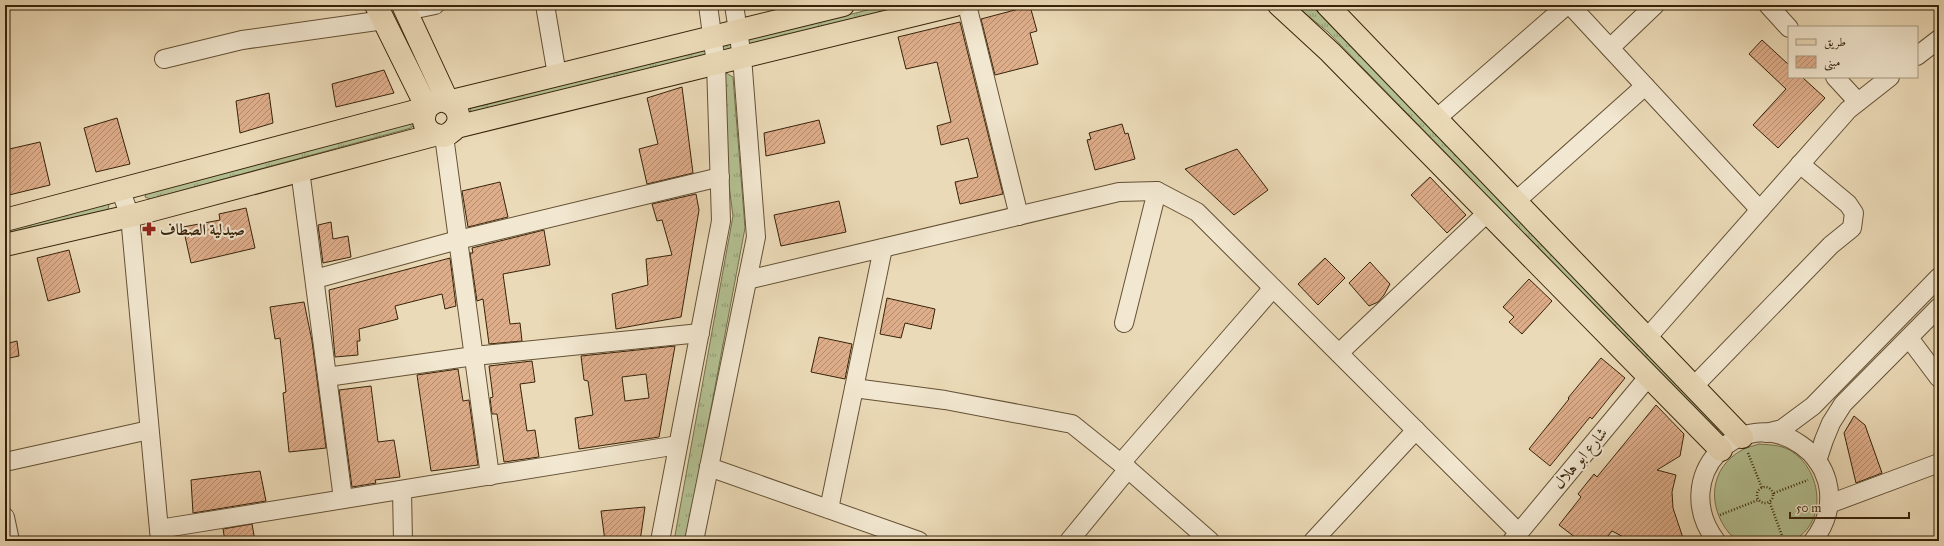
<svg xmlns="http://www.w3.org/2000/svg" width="1944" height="546" font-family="'IM FELL Great Primer',Amiri,serif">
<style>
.grass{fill:url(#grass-tufts);stroke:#75724e}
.garden{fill:#b3c092;stroke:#75724e}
.building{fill:url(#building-hatch);stroke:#37230a;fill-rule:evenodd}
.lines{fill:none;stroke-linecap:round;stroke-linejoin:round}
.minor-casing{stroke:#645135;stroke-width:20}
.major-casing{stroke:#37230a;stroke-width:24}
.path{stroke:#37230a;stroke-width:2.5;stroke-dasharray:1 2;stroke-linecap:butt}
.minor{stroke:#f2e7d0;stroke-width:18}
.major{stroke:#ebdab7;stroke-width:22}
.labels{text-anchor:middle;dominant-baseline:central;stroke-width:4;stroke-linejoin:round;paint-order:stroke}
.poi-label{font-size:16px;font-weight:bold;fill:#37230a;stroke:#f2e7d0;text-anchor:start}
.street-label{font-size:16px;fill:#37230a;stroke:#f2e7d0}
</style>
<defs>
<pattern id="grass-tufts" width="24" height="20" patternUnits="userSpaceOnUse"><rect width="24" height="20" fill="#b3c092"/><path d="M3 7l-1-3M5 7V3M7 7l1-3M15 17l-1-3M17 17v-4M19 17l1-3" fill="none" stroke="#929c75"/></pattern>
<pattern id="building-hatch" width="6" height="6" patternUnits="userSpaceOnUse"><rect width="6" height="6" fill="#dead8a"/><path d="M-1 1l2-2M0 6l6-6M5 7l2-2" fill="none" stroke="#b58c6f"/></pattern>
</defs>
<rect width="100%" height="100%" fill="#ebdab7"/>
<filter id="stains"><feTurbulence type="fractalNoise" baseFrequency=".005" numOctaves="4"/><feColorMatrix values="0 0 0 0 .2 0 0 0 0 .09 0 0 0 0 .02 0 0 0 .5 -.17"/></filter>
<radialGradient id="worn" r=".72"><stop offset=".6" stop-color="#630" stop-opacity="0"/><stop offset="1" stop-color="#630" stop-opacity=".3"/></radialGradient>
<g class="grass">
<polygon points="888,5 920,5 472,115 470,108"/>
<polygon points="1295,5 1315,5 1316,10 1337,32 1577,276 1720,429 1715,429 1328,32"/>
<polygon points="726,73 733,77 745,228 686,541 674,541 733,216 715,79 717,74"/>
<polygon points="417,122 411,128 150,199 145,197 147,189"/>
<polygon points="105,202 109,204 108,210 5,236 5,227"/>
</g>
<path class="garden" d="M1759,444C1772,445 1784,445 1794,453C1822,473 1827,522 1794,540C1788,543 1768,541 1760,541C1749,541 1738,543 1729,533C1707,506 1709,468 1742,450C1747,447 1754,446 1759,444Z"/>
<g class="building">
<polygon points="1030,6 1037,31 1030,33 1038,64 995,75 981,19"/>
<polygon points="960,22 1003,194 960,204 955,182 978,177 968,138 941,145 937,126 951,122 937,62 906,69 898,37"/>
<polygon points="1762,40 1789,65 1789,77 1802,77 1825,98 1778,148 1753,125 1786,89 1749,54"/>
<polygon points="384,70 394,93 336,107 332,84"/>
<polygon points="682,87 693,173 647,184 639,149 658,144 647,98"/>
<polygon points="269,93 273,123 240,133 236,101"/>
<polygon points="117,118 130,164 96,172 84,128"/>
<polygon points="819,120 825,143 766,156 764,133"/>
<polygon points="1122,124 1125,134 1128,133 1135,159 1095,170 1087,140 1091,139 1089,133"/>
<polygon points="40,142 50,185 5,196 5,150"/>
<polygon points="1237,149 1268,190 1234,215 1185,169"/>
<polygon points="1430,177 1466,215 1447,233 1411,195"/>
<polygon points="500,182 508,217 468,227 462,191"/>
<polygon points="696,194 699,210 681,317 616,329 612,294 648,285 646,259 672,255 662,220 657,221 652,204"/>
<polygon points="839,201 846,232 781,246 774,215"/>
<polygon points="246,208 255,248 191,263 183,227 220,220 219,214"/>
<polygon points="331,222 333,239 348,236 351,257 323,263 318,225"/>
<polygon points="544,230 550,265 503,274 510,324 520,323 522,341 489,344 483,299 477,301 470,253 473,253 472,248"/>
<polygon points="69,250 80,292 48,301 37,258"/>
<polygon points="450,258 456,306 445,309 442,294 395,306 398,319 359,329 360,341 357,341 358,355 335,357 329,290"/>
<polygon points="1325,258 1345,278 1318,305 1298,284"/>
<polygon points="1370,262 1390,284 1384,295 1378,302 1369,306 1349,283"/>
<polygon points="1529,279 1552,301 1522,334 1509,322 1514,317 1503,307"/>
<polygon points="887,298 935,309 931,329 905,323 901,338 880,334"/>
<polygon points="304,302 312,341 326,448 289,452 283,393 286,392 280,338 275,339 270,307"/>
<polygon points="819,337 852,344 845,379 811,372"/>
<polygon points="17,341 19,356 5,359 5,344"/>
<path d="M675,346L659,437L579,449L575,418L593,415L588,381L584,380L581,356ZM646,374L649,398L625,401L622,377Z"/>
<polygon points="1601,358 1625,378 1592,419 1590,417 1550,466 1529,449 1569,399 1568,398"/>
<polygon points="532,361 535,382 520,384 527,431 535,430 539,457 504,462 497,414 492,414 490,398 493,397 489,366"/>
<polygon points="458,369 463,401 469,400 478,465 431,471 417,375"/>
<polygon points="371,386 378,442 394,440 400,477 375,480 376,483 352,487 339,390"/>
<polygon points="1656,405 1684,434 1680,456 1657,470 1676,475 1672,492 1673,508 1684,541 1631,541 1612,531 1604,541 1580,541 1559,525 1581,497 1578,494 1594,474 1597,477"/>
<polygon points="1854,416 1865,425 1882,473 1856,483 1844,433"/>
<polygon points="260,471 266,501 193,513 191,480"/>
<polygon points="645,507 640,541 605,541 601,511"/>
<polygon points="252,524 255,541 225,541 223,529"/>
</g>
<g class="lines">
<g class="minor-casing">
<g id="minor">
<polyline points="545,5 557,75"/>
<polyline points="967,5 1019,216"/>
<polyline points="1570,5 1760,210"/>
<polyline points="1768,5 1789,28"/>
<polyline points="406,11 435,5"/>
<polyline points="1610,48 1655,5"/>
<polyline points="1917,56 1939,39"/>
<polyline points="164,59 242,40 384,20"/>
<polyline points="1835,77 1858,102"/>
<polyline points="1436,119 1567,5"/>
<polyline points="444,136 490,476"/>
<polyline points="300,170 343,499"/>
<polyline points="120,189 130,216 160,541"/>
<polyline points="1515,202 1645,86"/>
<polyline points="315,279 458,240 720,177"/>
<polyline points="747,280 1119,192 1157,191 1197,212 1519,533"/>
<polyline points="1124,323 1157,191"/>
<polyline points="1647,338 1848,110 1890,77"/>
<polyline points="1909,338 1939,378"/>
<polyline points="1339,353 1488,212"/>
<polyline points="327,377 474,356 700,333"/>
<polyline points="1694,386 1831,245 1852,228 1854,213 1848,204 1800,164"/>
<polyline points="854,388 945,400 1072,424 1128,469 1210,541"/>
<polyline points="1766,433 1782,429 1813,406 1939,277"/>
<polyline points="1817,461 1824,440 1831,423 1843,404 1939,307"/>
<polyline points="5,462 149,430"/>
<polyline points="1121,463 1273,288"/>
<polyline points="709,467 919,541"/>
<polyline points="402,490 403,541"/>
<polyline points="1829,504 1939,463"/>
<polyline points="829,509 883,248"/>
<polyline points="5,517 10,541"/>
<polyline points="159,529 678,445"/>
<polyline points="660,541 721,221 716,64 708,5"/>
<polyline points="694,541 756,237 742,57 734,5"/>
<polyline points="1069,541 1128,469"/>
<polyline points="1313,541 1416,430"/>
<polyline points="1512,541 1649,376"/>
<path d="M1716,541C1668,477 1740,402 1801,445C1814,454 1823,467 1827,481C1833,503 1826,524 1813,541"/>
</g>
</g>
<g class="major-casing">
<g id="major">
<polyline points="376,5 427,108"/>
<polyline points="403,5 448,102 843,5"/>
<polyline points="1279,5 1330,52 1721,450"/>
<polyline points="1327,5 1742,437"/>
<polyline points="456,127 955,5"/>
<path d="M5,220L427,108C450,85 475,124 444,136C428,136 419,123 427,108"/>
<polyline points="5,245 130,216 434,135"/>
</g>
</g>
<g class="path">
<polyline points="1748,453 1762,488"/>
<circle cx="1765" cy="495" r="8"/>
<polyline points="1774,493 1808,480"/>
<polyline points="1770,503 1784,541"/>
<polyline points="1720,515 1758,500"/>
</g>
<use href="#minor" class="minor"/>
<use href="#major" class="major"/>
</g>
<defs>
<g id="pharmacy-bare" transform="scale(1.08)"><path d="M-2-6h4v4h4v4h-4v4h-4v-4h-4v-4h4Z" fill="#8f2418" stroke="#f2e7d0" stroke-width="2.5" paint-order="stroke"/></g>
</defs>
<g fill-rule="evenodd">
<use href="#pharmacy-bare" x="149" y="229"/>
</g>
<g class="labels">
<g class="poi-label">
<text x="160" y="229">صيدلية الصطاف</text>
</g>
<g class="street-label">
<text transform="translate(1580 458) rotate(-50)">شارع ابو هلال</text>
</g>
</g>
<rect width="1944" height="546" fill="none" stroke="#ebdab7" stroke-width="20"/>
<rect x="6" y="6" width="1932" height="534" fill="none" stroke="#37230a" stroke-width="2"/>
<rect x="10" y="10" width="1924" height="526" fill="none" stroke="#37230a"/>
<rect x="1788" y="26" width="130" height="52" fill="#f2e7d0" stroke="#a79981"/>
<rect x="1796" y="39" width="20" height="6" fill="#ebdab7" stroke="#a79981"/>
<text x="1824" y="46" font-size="12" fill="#37230a">طريق</text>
<rect x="1796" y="56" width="20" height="12" fill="url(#building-hatch)" stroke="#a79981"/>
<text x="1824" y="66" font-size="12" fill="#37230a">مبنى</text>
<path d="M1790 512v6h119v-6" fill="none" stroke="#37230a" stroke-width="2"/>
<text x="1796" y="512" font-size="12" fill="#37230a" stroke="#f2e7d0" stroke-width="3" paint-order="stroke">50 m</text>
<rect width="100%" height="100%" filter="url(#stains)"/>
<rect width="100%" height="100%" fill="url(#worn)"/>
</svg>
